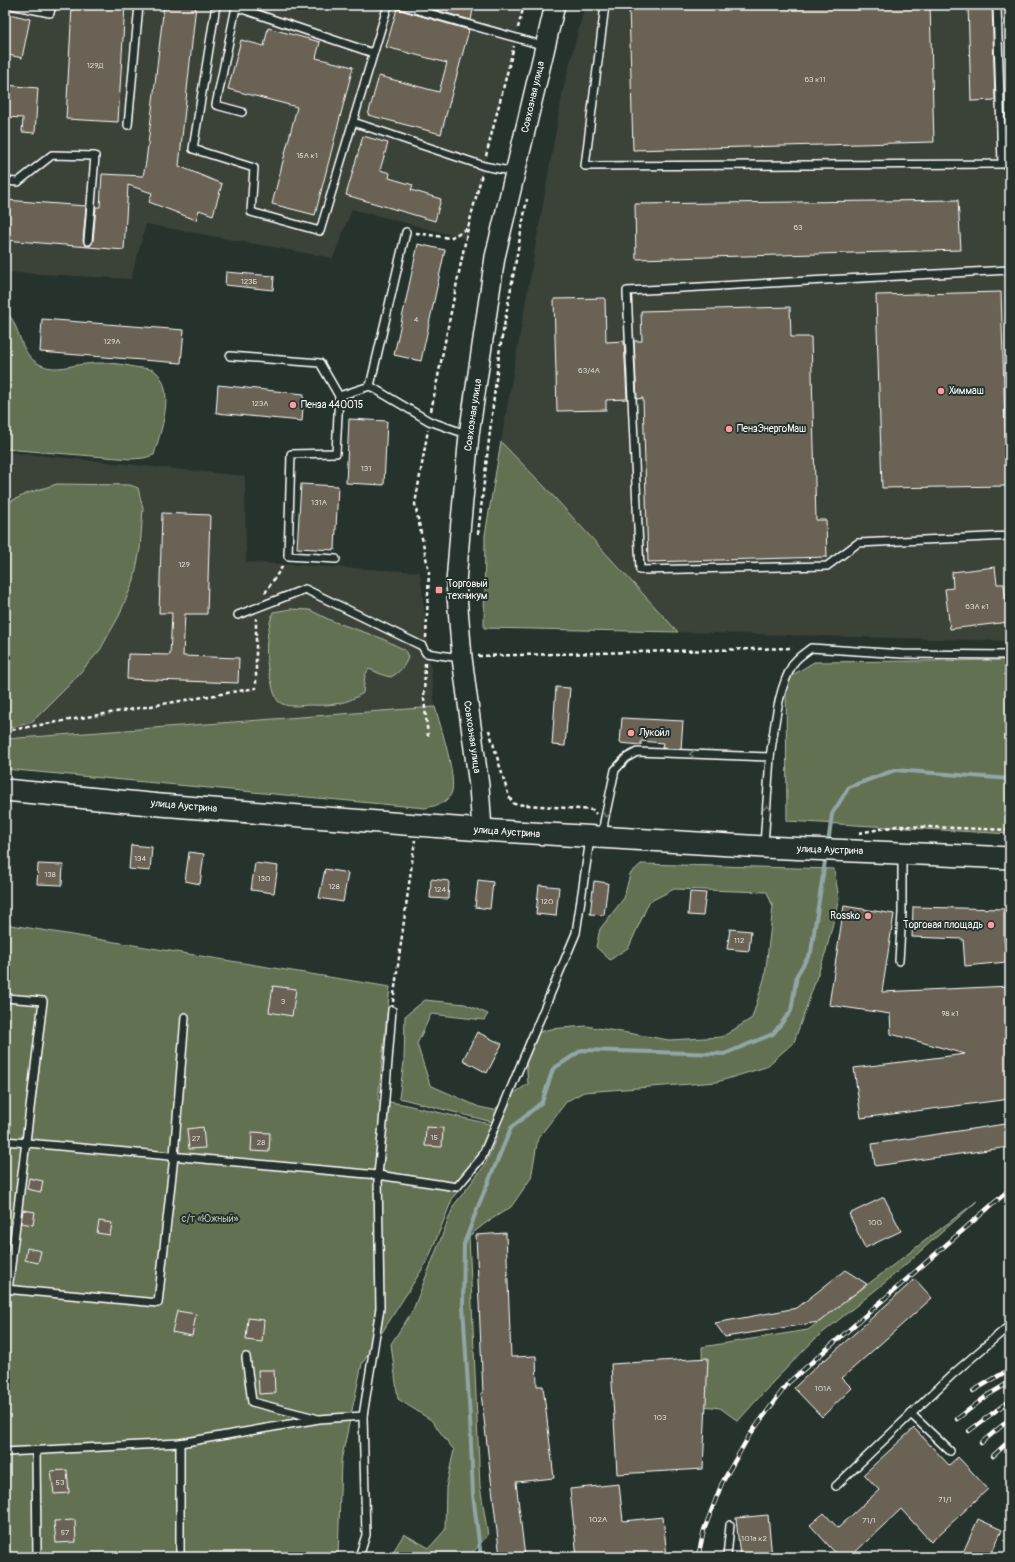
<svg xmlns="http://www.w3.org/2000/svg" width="1015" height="1562" font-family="Pangolin,sans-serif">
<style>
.built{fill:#3b4239}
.green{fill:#647152;stroke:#b2b8a8}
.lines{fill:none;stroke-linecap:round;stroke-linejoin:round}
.stream{stroke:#91a6a6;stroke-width:4}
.building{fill:#6b6454;stroke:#fff}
.lane-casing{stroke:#fff;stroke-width:10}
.secondary-casing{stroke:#fff;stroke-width:22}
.primary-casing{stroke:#fff;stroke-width:24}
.path{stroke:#fff;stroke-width:2.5;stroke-dasharray:4 3;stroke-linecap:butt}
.lane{stroke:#26332d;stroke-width:7}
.secondary{stroke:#26332d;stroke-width:19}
.primary{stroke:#26332d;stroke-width:21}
.rail-casing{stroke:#fff;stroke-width:4.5}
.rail{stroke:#26332d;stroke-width:3;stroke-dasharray:9;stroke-linecap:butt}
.oneway{stroke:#727a76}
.poi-dot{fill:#ff9aa2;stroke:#26332d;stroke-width:1.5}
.labels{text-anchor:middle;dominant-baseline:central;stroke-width:4;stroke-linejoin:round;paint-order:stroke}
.number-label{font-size:8px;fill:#dad8d4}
.street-label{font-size:10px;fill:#fff;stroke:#26332d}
.poi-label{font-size:10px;fill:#fff;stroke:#26332d;text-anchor:start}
.park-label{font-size:10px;fill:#b9bfb1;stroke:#26332d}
</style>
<rect width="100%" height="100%" fill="#26332d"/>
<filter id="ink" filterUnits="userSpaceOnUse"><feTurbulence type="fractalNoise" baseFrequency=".025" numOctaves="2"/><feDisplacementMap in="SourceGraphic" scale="8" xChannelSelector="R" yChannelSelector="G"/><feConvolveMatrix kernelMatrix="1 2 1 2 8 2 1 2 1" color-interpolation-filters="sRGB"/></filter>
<g filter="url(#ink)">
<g class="built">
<polygon points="5,5 524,5 467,239 352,209 333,258 146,224 131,279 5,272"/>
<polygon points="585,5 1010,5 1010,641 678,632 543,485 501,442 563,90"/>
<polygon points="5,452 245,476 246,562 420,572 435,707 5,739"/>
</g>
<g class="green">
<path d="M5,311C22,325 17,354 41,365C56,372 70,365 86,364C102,362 118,363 134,367C140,368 150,368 155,371C177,389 160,433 154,455L144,458L131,459L5,449Z"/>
<polygon points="501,442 543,485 678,632 484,628 485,535"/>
<polygon points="57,484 130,485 138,488 143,509 140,549 134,580 119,616 100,650 71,683 37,717 30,723 5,729 5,504 28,493"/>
<path d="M291,609L310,610L332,621L381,638L405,650L408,657C405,666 400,672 391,677C383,676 377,672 369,669L365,675L363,693C347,704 330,706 311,705C302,705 286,709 278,701C275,697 273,690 272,684C264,660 265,637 273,612Z"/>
<polygon points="1010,660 1010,834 787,821 786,679 814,662"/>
<path d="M435,707C440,724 458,780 451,794C446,804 434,806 425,808L5,769V739Z"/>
<polygon points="641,864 834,869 839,899 826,951 794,1042 766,1067 717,1082 584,1092 567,1101 538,1138 531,1178 511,1207 487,1222 469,1236 480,1486 488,1535 469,1557 394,1557 393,1552 404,1534 429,1548 445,1530 446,1487 454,1450 431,1420 398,1399 391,1344 413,1310 454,1205 485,1165 495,1141 500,1124 399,1098 404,1062 405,1016 425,1000 465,1004 488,1014 484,1020 431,1014 417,1044 430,1085 479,1107 494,1110 508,1097 528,1084 526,1059 530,1035 550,1029 586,1026 669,1040 722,1037 752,1018 765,976 773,907 767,892 674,889 649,902 629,947 610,960 596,947 600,929 624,898 630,874"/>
<polygon points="5,924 390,987 378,1100 402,1104 498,1126 483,1164 453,1197 428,1260 362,1364 341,1461 338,1557 5,1557"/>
<polygon points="977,1201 888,1280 815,1339 772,1383 738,1421 720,1408 703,1406 702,1347 808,1330"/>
</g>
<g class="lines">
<g class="stream">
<polyline points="828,844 832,814 849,787 895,770 1010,779"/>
<polyline points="481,1557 473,1495 470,1418 463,1306 464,1244 479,1204 511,1128 542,1102 553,1069 582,1050 724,1054 773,1034 791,1011 797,975 811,952 826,855"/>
</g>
</g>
<g class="building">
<polygon points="72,5 125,5 118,122 66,119"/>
<polygon points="164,5 196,5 179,166 222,184 213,215 199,210 196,220 149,202 152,193 128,185 124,250 5,240 5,200 86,206 83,241 85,245 90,246 93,241 96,207 100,207 102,174 143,176 146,162"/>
<polygon points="418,5 474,5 471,20"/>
<polygon points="629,5 930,5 934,142 633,150"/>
<polygon points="968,5 992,5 995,100 971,101"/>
<polygon points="397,9 469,30 441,134 368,115 379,76 439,92 447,63 386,47"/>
<polygon points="5,13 30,19 22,58 5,54"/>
<polygon points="268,28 320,42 316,58 353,67 315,215 272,204 297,107 228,89 241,40 264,46"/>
<polygon points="5,85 38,88 35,133 22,132 23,118 5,117"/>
<polygon points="363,136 388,143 380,170 390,173 389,178 413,185 411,190 441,199 435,221 346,195"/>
<polygon points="958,200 961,250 636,259 635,204"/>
<polygon points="418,244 445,250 421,361 394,355"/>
<polygon points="226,272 274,276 273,290 225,285"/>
<polygon points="1001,292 1007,486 882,488 876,295"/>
<polygon points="605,298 606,342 624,341 627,399 606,400 606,410 557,411 554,299"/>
<polygon points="790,307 791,337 811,337 816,520 826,520 827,557 648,562 643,398 637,399 634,341 642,341 641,311"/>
<polygon points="42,319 184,330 181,363 40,352"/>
<polygon points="218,385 304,394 302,421 216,413"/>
<polygon points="349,419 387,421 384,485 346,483"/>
<polygon points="301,484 338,486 335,550 297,548"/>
<polygon points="162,513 210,515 207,614 185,614 183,656 239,658 238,683 127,679 128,654 170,655 172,613 159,613"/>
<polygon points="995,567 997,584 1004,584 1009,622 950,629 945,589 953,588 952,572"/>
<polygon points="556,687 570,688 565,746 552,745"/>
<polygon points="622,718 683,721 681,749 662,748 663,743 641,741 641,745 620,743"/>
<polygon points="131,845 152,847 150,871 129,869"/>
<polygon points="189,852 204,854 200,884 185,881"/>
<polygon points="255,863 278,866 274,893 251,890"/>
<polygon points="38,864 63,865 62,885 37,884"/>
<polygon points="325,869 348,873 343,902 319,898"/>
<polygon points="431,879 449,881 448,899 430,898"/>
<polygon points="478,880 493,882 490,909 475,907"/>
<polygon points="594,881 608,883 604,915 590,914"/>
<polygon points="539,885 559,887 556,916 536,914"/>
<polygon points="690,892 706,893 703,916 688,915"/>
<polygon points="844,906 894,914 882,992 1010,986 1010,1099 861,1118 854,1068 965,1054 891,1034 890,1014 829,1005"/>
<polygon points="913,907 1004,909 1004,939 1007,962 965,966 963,939 912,937"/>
<polygon points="730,929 751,931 749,951 727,949"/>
<polygon points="273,986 296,989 292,1016 269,1012"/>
<polygon points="477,1032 502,1044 487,1073 463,1060"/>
<polygon points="1005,1124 1009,1147 875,1166 872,1144"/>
<polygon points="203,1127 205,1148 189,1149 187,1129"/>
<polygon points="426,1127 443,1128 442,1147 425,1146"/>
<polygon points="252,1132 270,1133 269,1152 251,1151"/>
<polygon points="29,1178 43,1181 41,1192 27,1189"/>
<polygon points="884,1197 901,1231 865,1248 849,1214"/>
<polygon points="23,1210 35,1212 33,1225 21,1223"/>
<polygon points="99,1221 112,1223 110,1235 97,1233"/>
<polygon points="506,1233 511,1357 536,1356 537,1386 543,1386 554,1478 516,1482 525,1557 500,1557 481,1393 483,1393 476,1235"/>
<polygon points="27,1248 41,1251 38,1263 25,1260"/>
<polygon points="845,1270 867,1284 819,1322 725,1337 715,1323 797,1308"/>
<polygon points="915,1279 932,1298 842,1378 852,1388 822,1417 794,1388 824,1359 825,1360"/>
<polygon points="177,1311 196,1314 192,1336 172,1332"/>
<polygon points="248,1318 264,1320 262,1342 246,1340"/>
<polygon points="708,1358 703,1469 617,1474 611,1364"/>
<polygon points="258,1370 274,1370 275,1393 259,1394"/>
<polygon points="914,1428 949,1465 958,1457 988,1489 931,1542 901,1509 850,1557 839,1557 810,1525 824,1513 838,1528 879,1490 864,1474"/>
<polygon points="67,1470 69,1493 54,1494 51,1471"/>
<polygon points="619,1484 623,1521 663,1517 667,1557 577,1557 570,1489"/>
<polygon points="768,1515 772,1557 740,1557 736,1518"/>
<polygon points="978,1519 1002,1530 990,1557 961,1557"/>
<polygon points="75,1520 76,1542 56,1543 54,1521"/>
</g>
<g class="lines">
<g class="lane-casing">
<g id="lane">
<polyline points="11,5 50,13 52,5"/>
<polyline points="216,5 193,149 254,168 251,212 320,231 388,5"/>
<polyline points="400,5 545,46"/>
<polyline points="605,5 585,166 1002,164 997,5"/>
<polyline points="242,112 216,105 236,7 373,53"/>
<polyline points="353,122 484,166 515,172"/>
<polyline points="128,125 139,5"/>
<polyline points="5,181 18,182 52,155 95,156 88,241"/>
<polyline points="1009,270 627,291 640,570 827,566 858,543 1010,536"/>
<polyline points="230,356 320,363 339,396"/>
<polyline points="370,386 406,232"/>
<polyline points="336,559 288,556 291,454 336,453 339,396 370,386 429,421 469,435"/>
<polyline points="238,615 305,589 422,646 426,653 460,658"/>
<path d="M770,757C775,726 777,691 793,664C796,658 806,652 811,648L902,654L1010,655"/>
<polyline points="603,835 604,822 615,770 626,758 637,752 770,757 764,845"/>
<polyline points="899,961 902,913 902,855"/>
<polyline points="5,998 43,1001 8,1290"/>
<polyline points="5,1141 378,1175 457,1187 482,1157 576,933 590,839"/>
<polyline points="5,1289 158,1303 174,1156 185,1017"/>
<polyline points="246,1357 252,1402 315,1418"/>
<polyline points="911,1414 950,1451"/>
<polyline points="36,1450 37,1557"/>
<polyline points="5,1452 180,1443 319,1419 363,1416"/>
<polyline points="836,1486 953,1374 1010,1325"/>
<polyline points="180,1557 180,1443"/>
<polyline points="359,1557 366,1535 363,1416 380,1308 378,1175 383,1124 392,1010"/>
<polyline points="727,1557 730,1525"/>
</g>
</g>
<g class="secondary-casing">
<polyline id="secondary" points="482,830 479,786 462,658 456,583 460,532 469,435 495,257 555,5"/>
</g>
<g class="primary-casing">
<polyline id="primary" points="5,790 160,805 482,830 764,847 1010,858"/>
</g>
<g class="path">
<polyline points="518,28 524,5"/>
<polyline points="486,156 514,46"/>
<polyline points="416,233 450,238 468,228 482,174"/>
<polyline points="431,411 468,228"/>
<polyline points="478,534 499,354 527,199"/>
<polyline points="265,593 284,564"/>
<polyline points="426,638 429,572 415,504 428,430"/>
<polyline points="478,656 793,648"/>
<polyline points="425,663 424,699 428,736"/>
<polyline points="489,730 509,797 514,804 593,810 596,814"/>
<polyline points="5,731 256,688 256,618"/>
<polyline points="859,833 897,826 1010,830"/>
<polyline points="393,1002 415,840"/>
</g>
<use href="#lane" class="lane"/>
<use href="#secondary" class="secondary"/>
<use href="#primary" class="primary"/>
<g class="rail-casing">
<g id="rail">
<polyline points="973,1391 1010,1369"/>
<polyline points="957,1419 988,1395 1010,1382"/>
<polyline points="969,1431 1010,1400"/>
<polyline points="981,1443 1010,1419"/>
<polyline points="993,1456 1010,1440"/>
<polyline points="698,1557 704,1530 722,1483 749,1436 788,1383 1010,1189"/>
<polyline points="1007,1557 1010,1553"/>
</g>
</g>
<use href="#rail" class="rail"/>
</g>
<defs><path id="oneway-chevron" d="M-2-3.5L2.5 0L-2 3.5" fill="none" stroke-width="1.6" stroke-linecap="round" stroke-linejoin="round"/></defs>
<g class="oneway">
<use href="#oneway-chevron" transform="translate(692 754) rotate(-178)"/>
<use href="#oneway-chevron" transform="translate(767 808) rotate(-86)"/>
<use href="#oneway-chevron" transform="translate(606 815) rotate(102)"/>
</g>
</g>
<g class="poi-dot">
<circle cx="941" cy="391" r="4"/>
<circle cx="293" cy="405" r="4"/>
<circle cx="729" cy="429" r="4"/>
<rect x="435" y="586" width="8" height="8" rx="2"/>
<circle cx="631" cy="733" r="4"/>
<circle cx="868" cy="916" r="4"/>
<circle cx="991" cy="925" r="4"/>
</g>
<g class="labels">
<g class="number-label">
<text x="95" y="65">129Д</text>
<text x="815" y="79">63 к11</text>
<text x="307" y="155">15А к1</text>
<text x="798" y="227">63</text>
<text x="249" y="281">123Б</text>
<text x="416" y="319">4</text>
<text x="112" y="341">129А</text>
<text x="589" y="370">63/4А</text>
<text x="260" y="403">123А</text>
<text x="366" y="468">131</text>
<text x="319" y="502">131А</text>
<text x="184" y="564">129</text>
<text x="977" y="606">63А к1</text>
<text x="140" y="858">134</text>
<text x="50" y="874">138</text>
<text x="264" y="878">130</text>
<text x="334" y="886">128</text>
<text x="440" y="889">124</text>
<text x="547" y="901">120</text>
<text x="739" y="940">112</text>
<text x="283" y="1001">3</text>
<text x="950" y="1013">98 к1</text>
<text x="434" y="1137">15</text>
<text x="196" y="1138">27</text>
<text x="261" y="1142">28</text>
<text x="875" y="1222">100</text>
<text x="823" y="1388">101А</text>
<text x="660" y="1417">103</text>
<text x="60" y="1482">53</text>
<text x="945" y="1499">71/1</text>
<text x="598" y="1519">102А</text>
<text x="869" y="1520">71/1</text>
<text x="65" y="1532">57</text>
<text x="754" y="1538">101а к2</text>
</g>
<g class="street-label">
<text transform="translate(533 97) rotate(-77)">Совхозная улица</text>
<text transform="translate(473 415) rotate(-82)">Совхозная улица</text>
<text transform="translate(472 737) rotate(82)">Совхозная улица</text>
<text transform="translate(184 806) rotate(5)">улица Аустрина</text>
<text transform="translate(507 832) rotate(4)">улица Аустрина</text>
<text transform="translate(830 850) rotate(2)">улица Аустрина</text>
</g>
<g class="poi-label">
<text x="949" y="391">Химмаш</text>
<text x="301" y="405">Пенза 440015</text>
<text x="737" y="429">ПензЭнергоМаш</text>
<text x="447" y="584">Торговый<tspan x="447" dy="12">техникум</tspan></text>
<text x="639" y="733">Лукойл</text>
<text x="860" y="916" text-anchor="end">Rossko</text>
<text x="983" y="925" text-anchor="end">Торговая площадь</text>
</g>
<g class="park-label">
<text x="210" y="1219">с/т «Южный»</text>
</g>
</g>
<rect width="1015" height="1562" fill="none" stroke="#26332d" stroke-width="20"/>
<rect x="10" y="10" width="995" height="1542" fill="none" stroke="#fff" stroke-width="1.5" filter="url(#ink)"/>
</svg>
